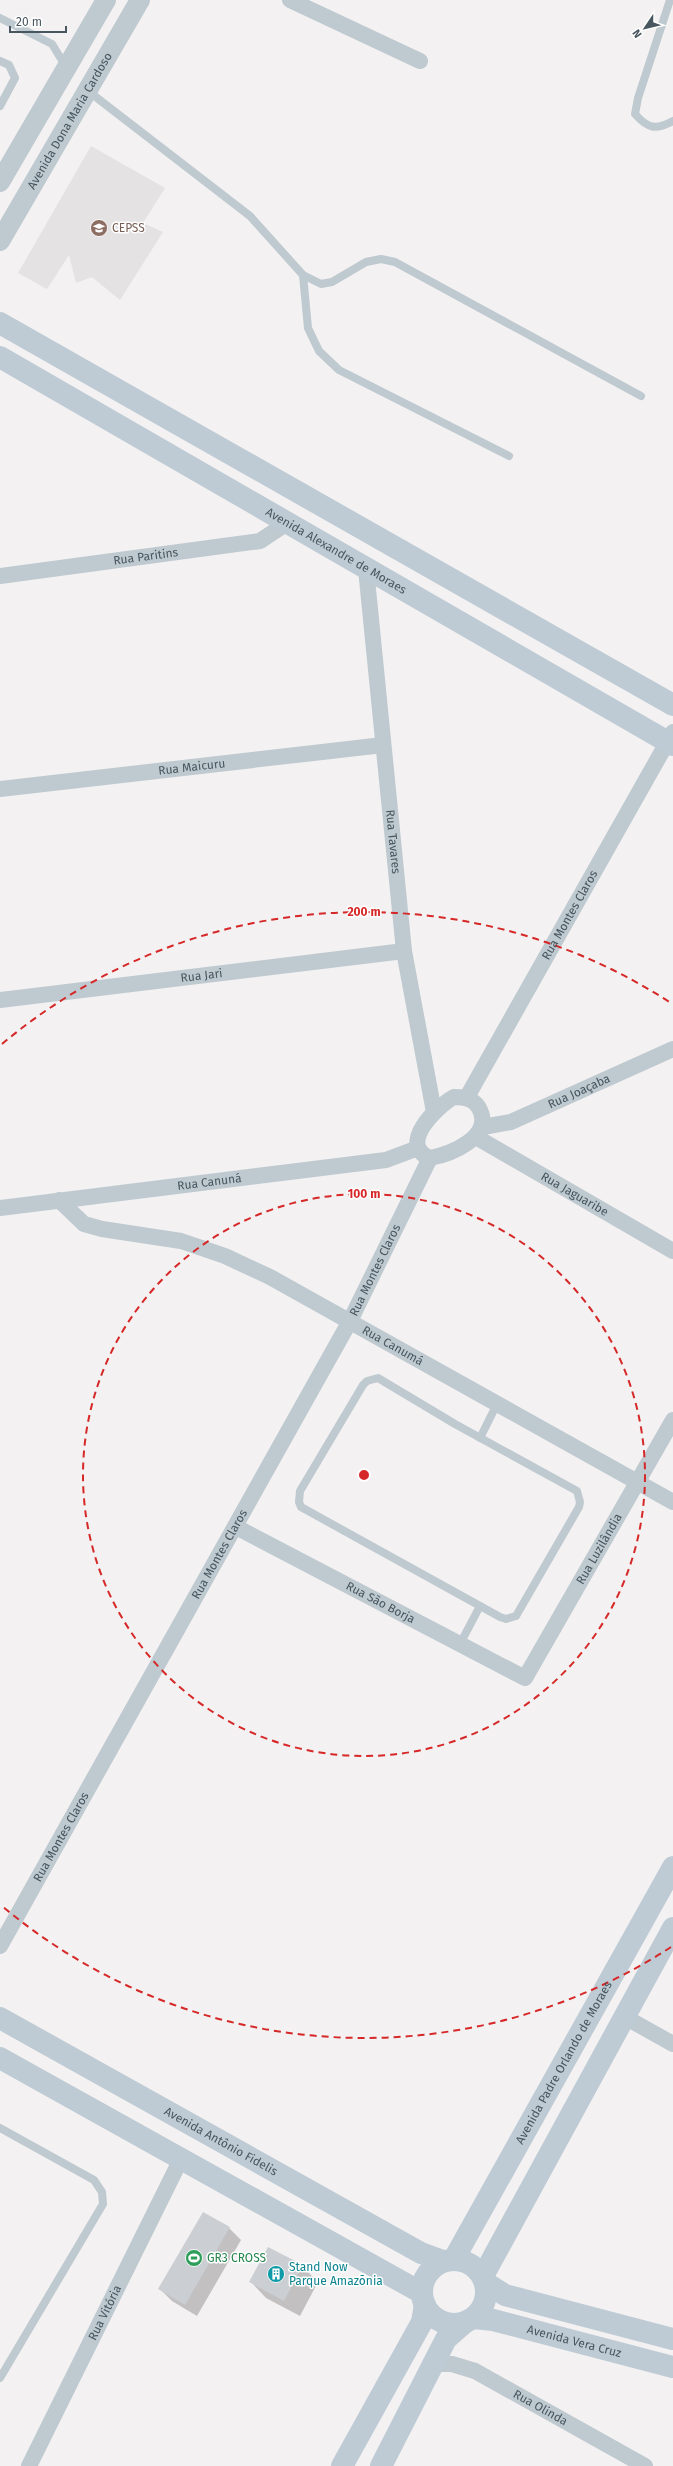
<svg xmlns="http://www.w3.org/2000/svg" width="673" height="2466" font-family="'Fira Sans',sans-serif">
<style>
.education{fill:#e4e2e3}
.shadow{fill:#0003}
.building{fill:#cbced3}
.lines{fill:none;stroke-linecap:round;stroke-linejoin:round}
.service{stroke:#bec9d0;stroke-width:8}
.minor{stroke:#bec9d0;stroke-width:16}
.tertiary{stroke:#bec9d0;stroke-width:20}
.secondary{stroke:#becbd5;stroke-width:22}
.ring{fill:none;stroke:#d62828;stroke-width:2;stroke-dasharray:7 5}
.labels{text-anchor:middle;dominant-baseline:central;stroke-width:3;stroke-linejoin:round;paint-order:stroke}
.street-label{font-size:12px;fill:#48565f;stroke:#fff}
.education-label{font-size:12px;fill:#785e54;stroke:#fff;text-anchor:start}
.leisure-label{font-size:12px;fill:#27864d;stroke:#fff;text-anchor:start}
.culture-label{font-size:12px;fill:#0d838f;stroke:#fff;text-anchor:start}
.centre{fill:#d62828;stroke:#fff;stroke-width:2}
.ring-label{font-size:12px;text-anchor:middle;font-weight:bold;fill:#d62828;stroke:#fff;stroke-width:3;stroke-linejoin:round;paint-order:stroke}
</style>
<rect width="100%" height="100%" fill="#f3f1f1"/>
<polygon class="education" points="91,146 165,188 143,223 163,232 120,300 92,277 76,283 69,255 47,289 18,273"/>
<g class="shadow">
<polygon points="229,2228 241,2240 197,2316 172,2301 160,2289"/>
<polygon points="269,2248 302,2266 318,2282 300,2316 266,2298 251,2282"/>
</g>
<g class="building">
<polygon points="203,2212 230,2227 185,2305 158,2289"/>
<polygon points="268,2247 303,2265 284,2301 249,2282"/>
</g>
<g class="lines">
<g class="service">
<path d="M670,0L638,98L635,114C648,129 656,130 673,121"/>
<polyline points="0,18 52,44 66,67"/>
<polyline points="0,61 9,65 15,78 0,106"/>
<polyline points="88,91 250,216 303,275 308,328 319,351 339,370 509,456"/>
<polyline points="303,275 321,284 332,282 366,262 381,259 395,262 641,396"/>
<polygon points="378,1378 455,1424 577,1491 580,1502 579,1507 516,1616 506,1619 500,1617 301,1507 299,1502 300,1491 363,1385 367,1381"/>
<polyline points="480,1438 497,1404"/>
<polyline points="460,1644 480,1606"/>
<polyline points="0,2128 94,2180 102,2192 103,2204 0,2378"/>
</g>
<g class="minor">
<polyline points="290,0 420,61"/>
<path id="s1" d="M366,569L404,951L434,1112"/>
<path id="s2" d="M0,576L260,541L287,523"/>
<path id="s3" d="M0,789L383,745"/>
<path id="s4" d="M0,1000L404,951"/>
<path d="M454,1097C465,1097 475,1099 480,1110C493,1137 451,1154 430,1158C397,1145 437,1106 454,1097Z"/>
<path id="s5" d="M467,1097L673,732"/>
<path id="s6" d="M483,1127L511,1122L673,1049"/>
<path id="s7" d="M476,1137L673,1251"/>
<path id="s8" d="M59,1200L84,1224L102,1229L181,1241L225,1256L270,1277L673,1502"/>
<path id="s9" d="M0,1208L386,1160L418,1148"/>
<path id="s10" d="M236,1527L525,1678L673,1420"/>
<path id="s11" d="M0,1946L350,1321L430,1158"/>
<polyline points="623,2016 673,2044"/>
<path id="s12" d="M431,2364H452L475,2371L645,2466"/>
<path id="s13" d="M29,2466L181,2159"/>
</g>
<g class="tertiary">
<polyline points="0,182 106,0"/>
<path id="s14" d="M0,241L140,0"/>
</g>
<g class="secondary">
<polyline points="0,323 673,705"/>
<path id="s15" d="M0,357L673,745"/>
<path id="s16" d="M0,2018L421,2253L443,2261"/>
<polyline points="0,2058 422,2293"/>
<path id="s17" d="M454,2259L673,1867"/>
<circle cx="454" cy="2292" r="32"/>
<polyline points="483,2276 673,1928"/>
<polyline points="486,2283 505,2295 673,2339"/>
<path id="s18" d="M474,2318L493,2320L673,2367"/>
<polyline points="342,2466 422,2322 425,2305"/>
<polyline points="381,2466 446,2339 463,2324"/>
</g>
</g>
<g class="ring">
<circle cx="364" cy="1475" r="281"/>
<path d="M671 1947A563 563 0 0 1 2 1906M2 1044A563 563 0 0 1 671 1003"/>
</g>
<defs>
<g id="school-disc" transform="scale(0.9)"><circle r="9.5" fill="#8d6e63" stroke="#fff"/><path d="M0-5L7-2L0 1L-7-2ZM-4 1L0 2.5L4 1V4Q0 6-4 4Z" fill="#fff"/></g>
<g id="stadium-disc" transform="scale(0.9)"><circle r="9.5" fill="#2e9e5b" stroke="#fff"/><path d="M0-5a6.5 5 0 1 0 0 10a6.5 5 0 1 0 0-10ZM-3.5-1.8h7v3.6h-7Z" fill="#fff"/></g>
<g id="building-disc" transform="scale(0.9)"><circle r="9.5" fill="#0f9aa8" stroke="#fff"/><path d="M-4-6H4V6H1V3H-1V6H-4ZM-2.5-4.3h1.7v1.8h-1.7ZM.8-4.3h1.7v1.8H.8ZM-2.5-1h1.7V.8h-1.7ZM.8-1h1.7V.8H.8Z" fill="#fff"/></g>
</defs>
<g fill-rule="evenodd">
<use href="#school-disc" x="99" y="228"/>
<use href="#stadium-disc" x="194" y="2258"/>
<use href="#building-disc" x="276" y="2274"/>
</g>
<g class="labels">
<g class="street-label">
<text stroke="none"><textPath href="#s14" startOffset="139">Avenida Dona Maria Cardoso</textPath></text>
<text stroke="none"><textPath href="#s15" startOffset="388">Avenida Alexandre de Moraes</textPath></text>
<text stroke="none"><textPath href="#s2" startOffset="147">Rua Paritins</textPath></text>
<text stroke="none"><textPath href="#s3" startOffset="193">Rua Maicuru</textPath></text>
<text stroke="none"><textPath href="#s1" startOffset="274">Rua Tavares</textPath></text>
<text stroke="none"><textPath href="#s5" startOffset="209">Rua Montes Claros</textPath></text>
<text stroke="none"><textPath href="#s4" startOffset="203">Rua Jari</textPath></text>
<text stroke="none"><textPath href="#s6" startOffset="103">Rua Joaçaba</textPath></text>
<text stroke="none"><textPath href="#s9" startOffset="211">Rua Canuná</textPath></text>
<text stroke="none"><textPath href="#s7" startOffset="114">Rua Jaguaribe</textPath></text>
<text stroke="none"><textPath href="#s11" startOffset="773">Rua Montes Claros</textPath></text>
<text stroke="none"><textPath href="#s8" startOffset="370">Rua Canumá</textPath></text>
<text stroke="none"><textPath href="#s10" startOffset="475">Rua Luzilândia</textPath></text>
<text stroke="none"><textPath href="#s11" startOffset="449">Rua Montes Claros</textPath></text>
<text stroke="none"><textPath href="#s10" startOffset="163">Rua São Borja</textPath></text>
<text stroke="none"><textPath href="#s11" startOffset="125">Rua Montes Claros</textPath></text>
<text stroke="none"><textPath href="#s17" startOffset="225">Avenida Padre Orlando de Moraes</textPath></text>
<text stroke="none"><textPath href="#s16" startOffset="253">Avenida Antônio Fidelis</textPath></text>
<text stroke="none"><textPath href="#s13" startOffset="171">Rua Vitória</textPath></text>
<text stroke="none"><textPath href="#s18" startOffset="103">Avenida Vera Cruz</textPath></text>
<text stroke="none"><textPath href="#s12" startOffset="120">Rua Olinda</textPath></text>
</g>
<g class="education-label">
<text x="112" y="228">CEPSS</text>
</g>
<g class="leisure-label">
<text x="207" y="2258">GR3 CROSS</text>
</g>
<g class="culture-label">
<text x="289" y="2267">Stand Now<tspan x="289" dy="14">Parque Amazõnia</tspan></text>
</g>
</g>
<circle cx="364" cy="1475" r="6" class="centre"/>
<g class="ring-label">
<text x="364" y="916">200 m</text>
<text x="364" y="1198">100 m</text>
</g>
<g transform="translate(645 28) rotate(235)" stroke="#ffffff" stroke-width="3" paint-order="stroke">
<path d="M0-3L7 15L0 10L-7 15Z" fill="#48565f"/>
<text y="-6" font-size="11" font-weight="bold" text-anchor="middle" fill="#48565f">N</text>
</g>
<path d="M10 26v6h56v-6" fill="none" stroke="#48565f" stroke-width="2"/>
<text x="16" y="26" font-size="12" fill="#48565f" stroke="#ffffff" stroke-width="3" paint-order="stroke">20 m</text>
</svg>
